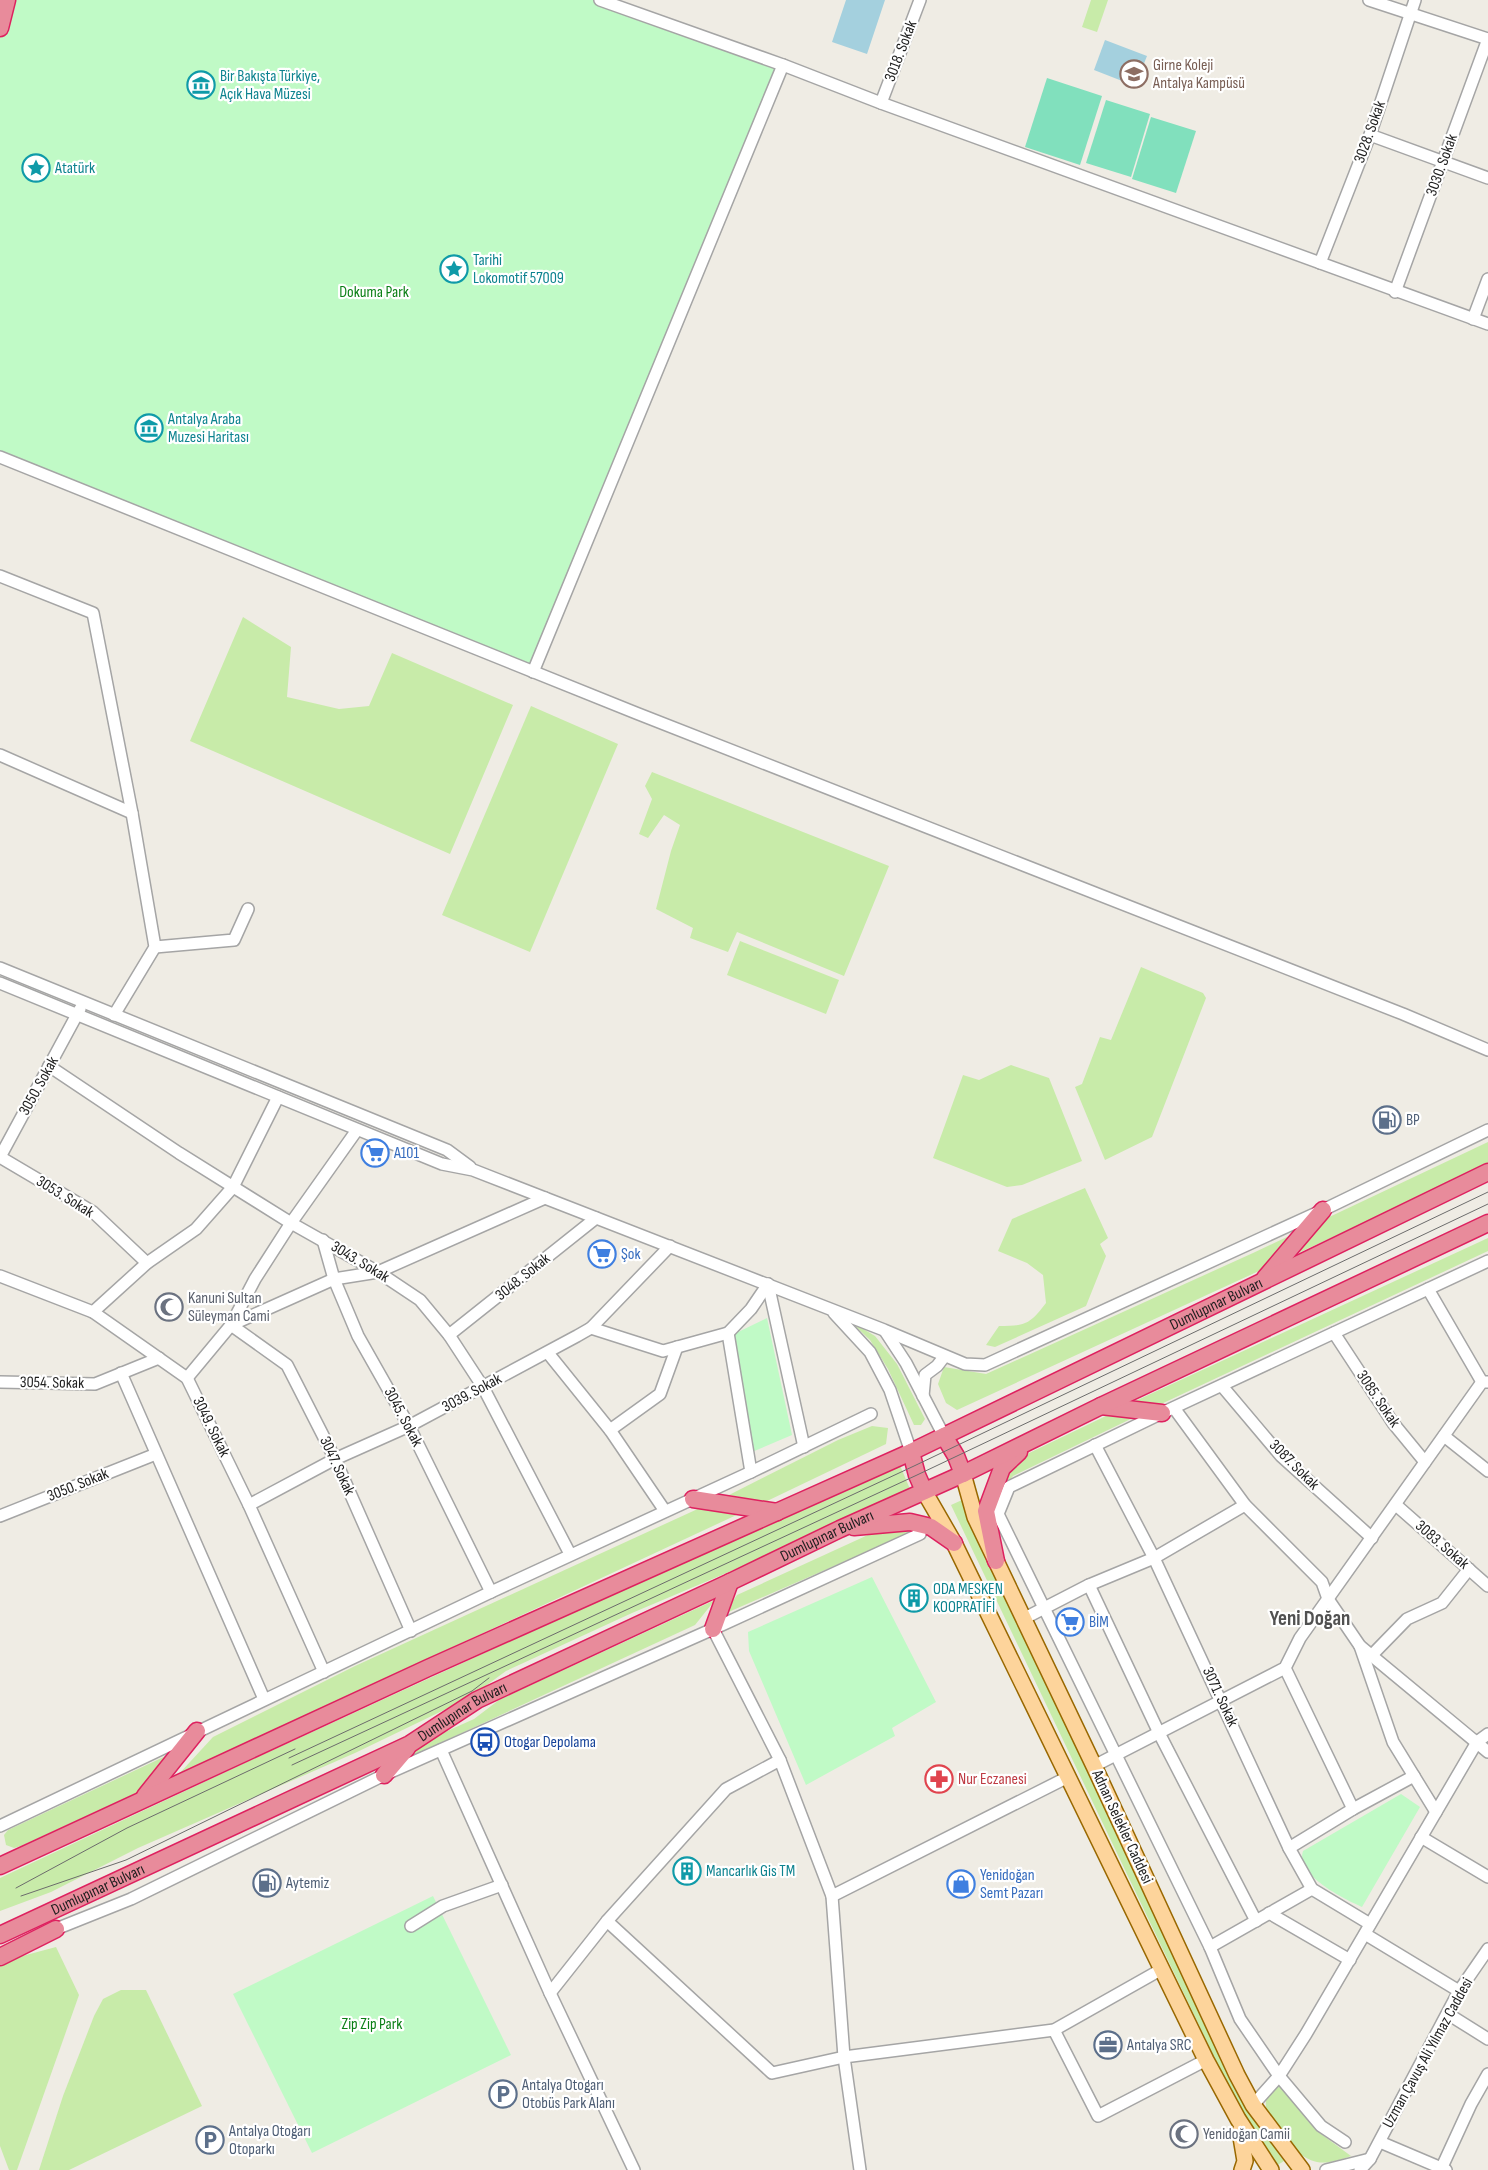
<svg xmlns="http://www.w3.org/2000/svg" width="1488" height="2170" font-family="'Sofia Sans Condensed',sans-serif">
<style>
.grass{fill:#c8eba9}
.park{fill:#c0fac6}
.pitch{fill:#81e0bd}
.water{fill:#a4d0de}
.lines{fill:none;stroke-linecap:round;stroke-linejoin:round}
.minor-casing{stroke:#a5a5a5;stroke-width:14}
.major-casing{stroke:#996800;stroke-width:18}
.highway-casing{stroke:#de215f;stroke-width:19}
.minor{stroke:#fff;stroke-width:11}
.major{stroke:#fdd49b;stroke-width:15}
.highway{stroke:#e88b9b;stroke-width:16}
.tram{stroke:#6c6c6c;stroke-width:1}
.labels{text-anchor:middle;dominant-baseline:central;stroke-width:4.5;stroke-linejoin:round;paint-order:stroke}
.street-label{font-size:16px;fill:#1e1e1e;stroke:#fff}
.education-label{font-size:16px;fill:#785e54;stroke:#fff;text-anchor:start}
.culture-label{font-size:16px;fill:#0d838f;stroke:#fff;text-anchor:start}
.park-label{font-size:16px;fill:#0a7f15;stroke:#fff}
.service-label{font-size:16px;fill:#4e5e75;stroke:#fff;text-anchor:start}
.shop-label{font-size:16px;fill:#366cbe;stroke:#fff;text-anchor:start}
.worship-label{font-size:16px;fill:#5b616d;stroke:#fff;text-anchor:start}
.transit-label{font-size:16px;fill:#164399;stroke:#fff;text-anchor:start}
.health-label{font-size:16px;fill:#be3a42;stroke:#fff;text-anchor:start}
.district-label{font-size:21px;font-weight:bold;fill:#515151;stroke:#fff}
</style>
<rect width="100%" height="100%" fill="#efece4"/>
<g class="grass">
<polygon points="1091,0 1108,0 1097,32 1082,27"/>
<polygon points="243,617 291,647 287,697 339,709 369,706 392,653 513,705 450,854 190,741"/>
<polygon points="531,706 618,744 530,952 442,915"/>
<polygon points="652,772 889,866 844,976 737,932 728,952 690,938 693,928 656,909 671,851 680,825 664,815 648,838 639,834 652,799 645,786"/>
<polygon points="740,941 839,980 826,1014 727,975"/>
<polygon points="1141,967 1203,993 1206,998 1152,1137 1105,1160 1075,1087 1082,1084 1100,1037 1111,1040"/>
<polygon points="1011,1065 1049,1078 1082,1161 1022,1185 1007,1187 933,1158 963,1075 979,1080"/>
<polygon points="1488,1142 1488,1166 1474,1172 957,1410 946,1403 938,1384 944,1367 986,1374 1253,1253"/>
<path d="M1085,1188L1108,1238L1100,1244L1106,1256L1086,1306L995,1347L986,1345L999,1326C1026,1326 1030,1324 1046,1303L1043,1275L1027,1263L998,1251L1012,1219Z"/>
<polygon points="1488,1238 1488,1251 1159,1405 1131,1403"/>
<polygon points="850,1321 875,1336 897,1364 925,1419 921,1425 914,1425 888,1369 870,1340"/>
<polygon points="1110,1414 1139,1415 1013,1476 1003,1488 1005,1471 1023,1456"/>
<polygon points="872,1426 888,1428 886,1444 765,1502 729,1495 838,1440"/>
<polygon points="899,1463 910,1489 762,1558 632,1613 506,1671 469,1698 355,1753 138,1848 51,1892 0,1911 0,1878 249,1761"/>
<polygon points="962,1500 1246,2108 1284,2161 1273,2168 1239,2109 951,1505"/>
<polygon points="702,1507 743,1512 178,1775 213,1737 355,1666"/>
<polygon points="914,1527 912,1532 724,1614 737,1595 881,1529"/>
<polygon points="715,1600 695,1625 399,1762 405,1750 474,1719 499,1700"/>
<polygon points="170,1754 141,1791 21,1846 14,1848 6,1845 4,1835 8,1830"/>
<polygon points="56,1947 79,1995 17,2170 9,2170 0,2146 0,1962"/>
<polygon points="121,1990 146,1990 202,2106 69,2170 39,2170 63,2096 94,2016 103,1999"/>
<path d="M1279,2085L1317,2131L1351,2156C1340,2160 1328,2164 1317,2162C1292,2157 1242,2103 1279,2085Z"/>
</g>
<g class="park">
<polygon points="8,0 605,0 783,65 533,672 0,456 0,33"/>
<polygon points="767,1318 792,1435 752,1452 734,1334"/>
<polygon points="872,1577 936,1702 892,1728 895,1736 806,1785 749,1651 748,1632"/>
<path d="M1401,1794L1420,1807L1362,1907C1344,1899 1295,1875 1303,1851Z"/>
<polygon points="433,1896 511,2055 312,2153 233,1994"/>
</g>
<g class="pitch">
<polygon points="1047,78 1102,96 1080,165 1025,147"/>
<polygon points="1106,100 1150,114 1131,177 1086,163"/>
<polygon points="1151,117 1196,131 1176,193 1132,179"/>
</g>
<g class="water">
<polygon points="846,0 885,0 867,54 832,42"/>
<polygon points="1105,40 1147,56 1135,86 1094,70"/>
</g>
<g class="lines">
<g class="minor-casing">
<g id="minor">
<polyline points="600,0 783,65 881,103 1488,324"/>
<polyline points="1369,0 1488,39"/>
<polyline points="881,103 920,0"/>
<polyline points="1370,135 1488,178"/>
<polyline points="1320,263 1370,135 1415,0"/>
<polyline points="1395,292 1488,39"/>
<polyline points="1473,319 1488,279"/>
<polyline points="0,457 636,713 1403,1014 1488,1050"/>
<polyline points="0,576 93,613 132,813 155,947 114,1015"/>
<polyline points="533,672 783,65"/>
<polyline points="0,755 132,813"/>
<polyline points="155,947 234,940 248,909"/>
<polyline points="0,968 447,1150 470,1167"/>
<polyline points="0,983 442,1164 473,1170 884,1330 965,1364 985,1365 1323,1210 1488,1130"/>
<polyline points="49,1066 179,1153 291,1223 378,1272 420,1300 449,1335 483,1387 570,1554"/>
<polyline points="357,1130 291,1223 255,1279 231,1325 287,1365 335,1459 411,1631"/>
<polyline points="0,1157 93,1212 147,1263"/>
<polyline points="0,1157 80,1009"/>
<polyline points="323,1240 334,1279 358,1336 409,1426 491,1592"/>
<polyline points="0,1276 93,1312 187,1378 249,1505 324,1672"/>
<polyline points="768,1284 804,1447"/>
<polyline points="1428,1289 1482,1382"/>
<polyline points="93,1312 147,1263 196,1229 233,1187 278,1097"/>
<polyline points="834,1313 870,1352 890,1390 911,1452"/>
<polyline points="591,1328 663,1351 728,1333 751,1309 768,1284"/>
<polyline points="885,1331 906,1363 944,1436"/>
<polyline points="728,1333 751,1472"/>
<polyline points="1334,1333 1393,1423 1425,1462"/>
<polyline points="449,1335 596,1218"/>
<polyline points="548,1353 610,1430 665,1511"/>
<polyline points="121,1373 264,1699"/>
<polyline points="187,1378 231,1325 334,1279 378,1272 545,1198"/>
<polyline points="0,1382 95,1384 159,1358"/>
<polyline points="1222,1386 1281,1456 1372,1538"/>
<polyline points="923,1396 925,1375 937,1366 944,1357"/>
<polyline points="1174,1408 1245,1505 1322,1582 1328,1599 1360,1646 1488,1752"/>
<polyline points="610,1430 660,1394 677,1347"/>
<polyline points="1444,1436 1488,1471"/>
<polyline points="1095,1445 1154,1558 1289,1848 1312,1889 1370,1924"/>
<polyline points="249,1505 335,1459 409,1426 577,1336 591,1328 670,1246"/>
<polyline points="1396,1505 1488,1586"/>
<polyline points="0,1516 156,1454"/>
<polyline points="1089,1585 1159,1733 1256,1921"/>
<polyline points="1023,1619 1089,1585 1154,1558 1245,1505"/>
<polyline points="713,1629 780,1760 832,1896 844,2057 860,2170"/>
<polyline points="1360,1646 1393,1742 1436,1812"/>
<polyline points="1371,1656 1407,1619 1442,1603 1469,1569"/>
<polyline points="1285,1668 1353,1809"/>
<polyline points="441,1750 550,1993 634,2170"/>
<polyline points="1094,1766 1285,1668 1300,1638 1482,1382 1488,1382"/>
<polyline points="0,1826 491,1592 751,1472 871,1414"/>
<polyline points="1421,1837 1488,1877"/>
<polyline points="1289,1848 1353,1809 1414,1776"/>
<polyline points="832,1896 1068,1777"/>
<polyline points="1269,1913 1350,1960"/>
<polyline points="607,1921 772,2073 844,2057 1054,2030 1162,1969"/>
<polyline points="411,1926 443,1906 502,1885"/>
<polyline points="56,1929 131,1899 384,1775 713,1629 920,1534"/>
<polyline points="1365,1934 1459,1991"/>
<polyline points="1210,1947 1312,1889"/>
<polyline points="550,1993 607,1921 726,1789 780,1760"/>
<polyline points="1448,2014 1488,2039"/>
<polyline points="1054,2030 1098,2116 1206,2060"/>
<polyline points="1253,2105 1279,2076 1306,2034 1477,1742 1488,1734"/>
<polyline points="1345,2142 1321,2126 1279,2076 1240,2019 1210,1947 998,1514 1009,1487 1162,1413 1488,1261"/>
<polyline points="1380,2142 1446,2170"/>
<polyline points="1370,2159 1459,1991 1488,1949"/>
<polyline points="1442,2167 1471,2104 1488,2074"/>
<polyline points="1326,2170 1370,2159 1360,2170"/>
</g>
</g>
<g class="major-casing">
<g id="major">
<polyline points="963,1474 975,1517 1094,1766 1237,2075 1253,2105 1302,2170"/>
<polyline points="924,1491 954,1543 1206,2060 1238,2119 1271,2170"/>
<polyline points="1240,2131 1245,2161 1242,2170"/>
</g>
</g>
<g class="highway-casing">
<g id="highway">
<polyline points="0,28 7,0"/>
<polyline points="1265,1278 1323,1210"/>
<polyline points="1101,1406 1162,1413"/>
<polyline points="944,1436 956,1456 963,1474"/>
<polyline points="911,1452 917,1475 924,1491"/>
<polyline points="693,1499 777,1512"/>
<polyline points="854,1527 910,1522 931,1527 954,1543"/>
<polyline points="996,1561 986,1511 1002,1468 1019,1452"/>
<polyline points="713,1629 730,1582"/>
<polyline points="384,1775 407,1748"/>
<polyline points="145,1796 197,1731"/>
<path id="s1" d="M0,1866L428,1668L911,1452L1488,1172"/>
<path id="s2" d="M0,1935L410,1744L477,1700L730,1582L840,1529L963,1474L1101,1406L1488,1223"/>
<polyline points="0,1957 56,1929"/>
</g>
</g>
<use href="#minor" class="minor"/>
<use href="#major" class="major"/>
<use href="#highway" class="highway"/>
<g class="tram">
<polyline points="289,1758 914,1466 1488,1192"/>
<polyline points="292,1765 917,1475 1488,1204"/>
<polyline points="16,1888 127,1828 295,1749"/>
<polyline points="21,1896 126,1860 472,1691 489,1678"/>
</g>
</g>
<defs>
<g id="school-ring" transform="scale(1.4375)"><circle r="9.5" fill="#fff" stroke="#8d6e63" stroke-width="1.5"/><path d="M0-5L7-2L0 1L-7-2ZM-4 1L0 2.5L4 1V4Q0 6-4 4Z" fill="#8d6e63"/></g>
<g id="museum-ring" transform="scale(1.4375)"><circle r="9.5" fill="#fff" stroke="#0f9aa8" stroke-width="1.5"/><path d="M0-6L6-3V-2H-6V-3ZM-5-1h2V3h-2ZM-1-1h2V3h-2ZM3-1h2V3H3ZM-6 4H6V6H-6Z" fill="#0f9aa8"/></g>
<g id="sight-ring" transform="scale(1.4375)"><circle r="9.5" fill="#fff" stroke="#0f9aa8" stroke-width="1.5"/><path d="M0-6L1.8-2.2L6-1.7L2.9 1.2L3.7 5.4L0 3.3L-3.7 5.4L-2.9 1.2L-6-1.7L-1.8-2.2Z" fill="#0f9aa8"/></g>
<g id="fuel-ring" transform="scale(1.4375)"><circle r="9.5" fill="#fff" stroke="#5c6f8a" stroke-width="1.5"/><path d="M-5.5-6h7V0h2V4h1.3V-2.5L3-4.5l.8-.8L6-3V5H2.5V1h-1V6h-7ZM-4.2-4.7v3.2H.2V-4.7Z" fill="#5c6f8a"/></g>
<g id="supermarket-ring" transform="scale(1.4375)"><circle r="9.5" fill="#fff" stroke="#3f7fe0" stroke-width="1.5"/><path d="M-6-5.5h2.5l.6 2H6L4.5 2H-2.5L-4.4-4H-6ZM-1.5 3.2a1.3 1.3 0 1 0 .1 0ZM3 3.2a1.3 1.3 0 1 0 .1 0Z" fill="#3f7fe0"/></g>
<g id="mosque-ring" transform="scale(1.4375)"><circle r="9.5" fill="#fff" stroke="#6b7280" stroke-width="1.5"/><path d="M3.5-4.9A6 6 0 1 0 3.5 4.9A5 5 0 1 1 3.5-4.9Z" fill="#6b7280"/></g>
<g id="building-ring" transform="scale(1.4375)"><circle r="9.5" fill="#fff" stroke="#0f9aa8" stroke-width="1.5"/><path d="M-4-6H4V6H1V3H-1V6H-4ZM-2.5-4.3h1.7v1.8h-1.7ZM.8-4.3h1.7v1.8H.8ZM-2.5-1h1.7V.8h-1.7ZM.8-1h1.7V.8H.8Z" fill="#0f9aa8"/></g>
<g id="bus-ring" transform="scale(1.4375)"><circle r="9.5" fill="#fff" stroke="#1a4fb4" stroke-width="1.5"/><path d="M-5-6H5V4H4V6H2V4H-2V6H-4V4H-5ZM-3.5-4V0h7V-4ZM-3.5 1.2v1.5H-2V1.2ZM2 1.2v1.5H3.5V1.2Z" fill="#1a4fb4"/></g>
<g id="pharmacy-ring" transform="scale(1.4375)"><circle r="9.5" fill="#fff" stroke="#e0444e" stroke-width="1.5"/><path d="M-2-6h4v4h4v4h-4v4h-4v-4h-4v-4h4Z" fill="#e0444e"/></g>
<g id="shop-ring" transform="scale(1.4375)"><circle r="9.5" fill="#fff" stroke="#3f7fe0" stroke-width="1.5"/><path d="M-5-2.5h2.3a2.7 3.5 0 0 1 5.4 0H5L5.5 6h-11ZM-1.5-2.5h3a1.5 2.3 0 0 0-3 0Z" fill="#3f7fe0"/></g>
<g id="office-ring" transform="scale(1.4375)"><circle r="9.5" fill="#fff" stroke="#5c6f8a" stroke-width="1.5"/><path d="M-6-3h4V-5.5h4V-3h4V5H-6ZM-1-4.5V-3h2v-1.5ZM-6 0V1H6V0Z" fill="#5c6f8a"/></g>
<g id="parking-ring" transform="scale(1.4375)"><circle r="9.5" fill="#fff" stroke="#5c6f8a" stroke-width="1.5"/><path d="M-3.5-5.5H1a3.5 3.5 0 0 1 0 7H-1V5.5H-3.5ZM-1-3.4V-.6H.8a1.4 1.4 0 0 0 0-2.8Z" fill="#5c6f8a"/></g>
</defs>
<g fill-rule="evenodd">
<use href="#school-ring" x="1134" y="74"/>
<use href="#museum-ring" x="201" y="85"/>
<use href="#sight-ring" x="36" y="168"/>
<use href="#sight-ring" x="454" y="269"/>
<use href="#museum-ring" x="149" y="428"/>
<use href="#fuel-ring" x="1387" y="1120"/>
<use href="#supermarket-ring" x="375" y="1153"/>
<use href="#supermarket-ring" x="602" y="1254"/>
<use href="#mosque-ring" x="169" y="1307"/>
<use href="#building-ring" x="914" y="1598"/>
<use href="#supermarket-ring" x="1070" y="1622"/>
<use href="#bus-ring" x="485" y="1742"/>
<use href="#pharmacy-ring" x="939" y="1779"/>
<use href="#building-ring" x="687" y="1871"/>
<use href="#fuel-ring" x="267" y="1883"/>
<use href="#shop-ring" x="961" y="1884"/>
<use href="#office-ring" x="1108" y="2045"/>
<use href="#parking-ring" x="503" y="2094"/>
<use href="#mosque-ring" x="1184" y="2134"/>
<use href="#parking-ring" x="210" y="2140"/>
</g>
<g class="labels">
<g class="street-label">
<text transform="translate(901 51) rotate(-69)">3018. Sokak</text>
<text transform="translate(1370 132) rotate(-70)">3028. Sokak</text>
<text transform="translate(1442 165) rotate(-70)">3030. Sokak</text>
<text transform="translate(39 1086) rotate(-61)">3050. Sokak</text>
<text transform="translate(65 1197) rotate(32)">3053. Sokak</text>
<text transform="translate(360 1262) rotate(31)">3043. Sokak</text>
<text transform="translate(523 1277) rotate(-39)">3048. Sokak</text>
<text stroke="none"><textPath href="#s1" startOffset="1340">Dumlupınar Bulvarı</textPath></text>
<text transform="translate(52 1383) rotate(1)">3054. Sokak</text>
<text transform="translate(472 1393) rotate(-28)">3039. Sokak</text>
<text transform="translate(1378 1399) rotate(56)">3085. Sokak</text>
<text transform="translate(403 1417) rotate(62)">3045. Sokak</text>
<text transform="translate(211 1427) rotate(64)">3049. Sokak</text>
<text transform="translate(1294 1465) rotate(45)">3087. Sokak</text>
<text transform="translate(337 1466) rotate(65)">3047. Sokak</text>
<text transform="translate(78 1485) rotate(-22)">3050. Sokak</text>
<text stroke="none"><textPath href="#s2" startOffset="919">Dumlupınar Bulvarı</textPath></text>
<text transform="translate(1442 1545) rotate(41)">3083. Sokak</text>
<text transform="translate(1220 1697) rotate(65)">3071. Sokak</text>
<text stroke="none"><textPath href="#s2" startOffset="514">Dumlupınar Bulvarı</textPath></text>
<text transform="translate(1122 1827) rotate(65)">Adnan Selekler Caddesi</text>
<text stroke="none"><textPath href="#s2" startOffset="108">Dumlupınar Bulvarı</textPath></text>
<text transform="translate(1428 2053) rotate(-61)">Uzman Çavuş Ali Yılmaz Caddesi</text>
</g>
<g class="education-label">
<text x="1153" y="65">Girne Koleji<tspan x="1153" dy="18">Antalya Kampüsü</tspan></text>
</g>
<g class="culture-label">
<text x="220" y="76">Bir Bakışta Türkiye,<tspan x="220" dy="18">Açık Hava Müzesi</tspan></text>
<text x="55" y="168">Atatürk</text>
<text x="473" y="260">Tarihi<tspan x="473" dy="18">Lokomotif 57009</tspan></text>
<text x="168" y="419">Antalya Araba<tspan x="168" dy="18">Muzesi Haritası</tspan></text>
<text x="933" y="1589">ODA MESKEN<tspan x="933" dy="18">KOOPRATİFİ</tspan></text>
<text x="706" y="1871">Mancarlık Gis TM</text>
</g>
<g class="park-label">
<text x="374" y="292">Dokuma Park</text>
<text x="372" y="2024">Zip Zip Park</text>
</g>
<g class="service-label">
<text x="1406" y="1120">BP</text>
<text x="286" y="1883">Aytemiz</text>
<text x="1127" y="2045">Antalya SRC</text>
<text x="522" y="2085">Antalya Otogarı<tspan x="522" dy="18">Otobüs Park Alanı</tspan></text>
<text x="229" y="2131">Antalya Otogarı<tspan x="229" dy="18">Otoparkı</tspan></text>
</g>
<g class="shop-label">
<text x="394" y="1153">A101</text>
<text x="621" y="1254">Şok</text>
<text x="1089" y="1622">BİM</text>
<text x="980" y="1875">Yenidoğan<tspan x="980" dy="18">Semt Pazarı</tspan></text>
</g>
<g class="worship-label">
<text x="188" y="1298">Kanuni Sultan<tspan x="188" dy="18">Süleyman Cami</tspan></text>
<text x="1203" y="2134">Yenidoğan Camii</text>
</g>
<g class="transit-label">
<text x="504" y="1742">Otogar Depolama</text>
</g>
<g class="health-label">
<text x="958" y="1779">Nur Eczanesi</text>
</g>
<g class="district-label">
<text x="1310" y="1618">Yeni Doğan</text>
</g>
</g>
</svg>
